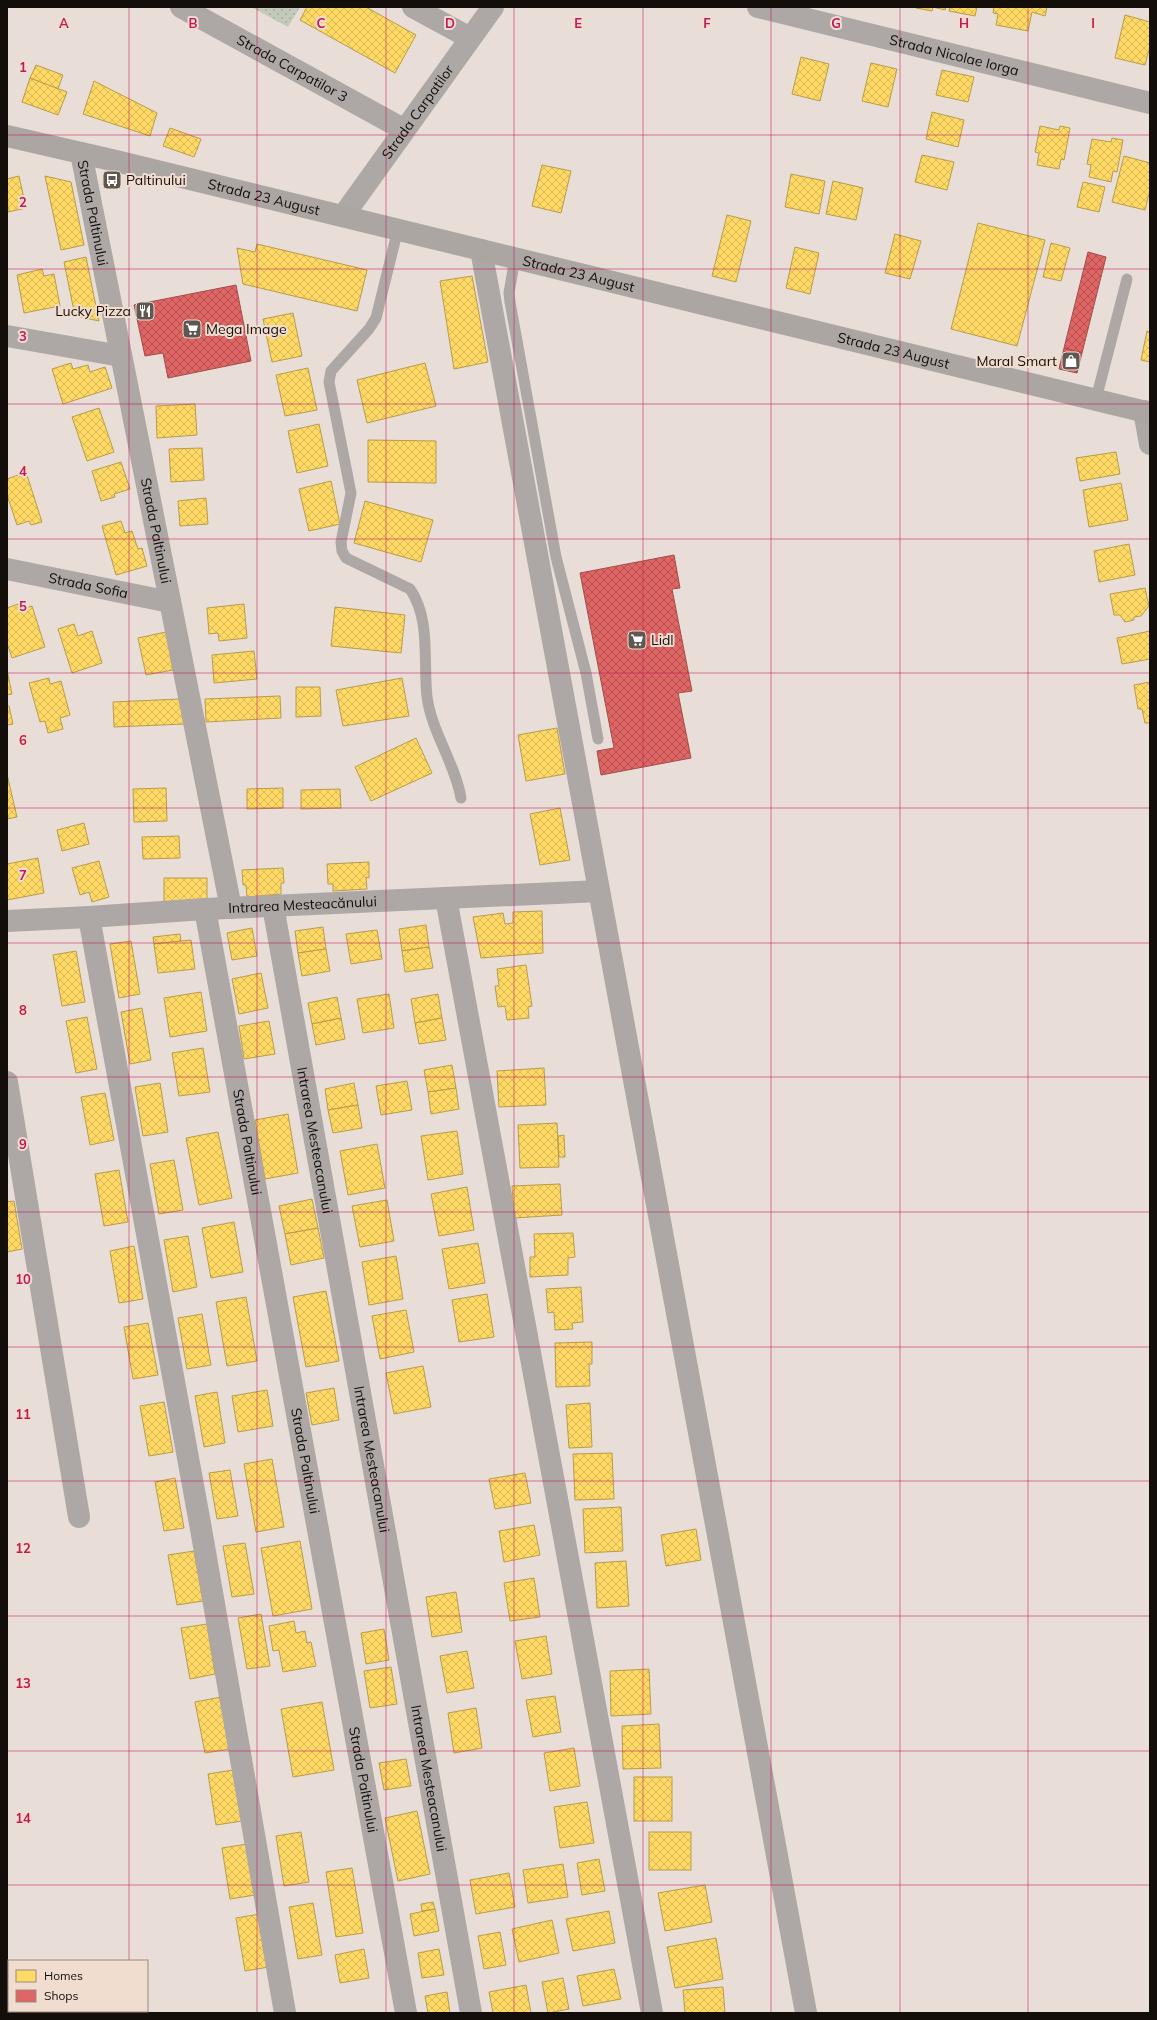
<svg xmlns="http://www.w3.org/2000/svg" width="1157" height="2020" font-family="Mulish,sans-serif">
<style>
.park{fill:url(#park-dots)}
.homes{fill:url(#homes-cross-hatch);stroke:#b89c4a}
.shops{fill:url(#shops-cross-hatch);stroke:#a34c4a}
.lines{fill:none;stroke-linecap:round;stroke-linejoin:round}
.lane{stroke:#ada7a5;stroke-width:11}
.street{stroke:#ada7a5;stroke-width:22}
.secondary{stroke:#aca6a3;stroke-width:22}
.grid{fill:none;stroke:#c2185b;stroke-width:1;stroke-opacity:0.55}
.labels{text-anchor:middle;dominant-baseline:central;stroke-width:4;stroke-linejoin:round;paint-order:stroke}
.street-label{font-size:14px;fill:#140e0a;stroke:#f0ddcf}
.poi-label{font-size:14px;fill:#140e0a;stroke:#f0ddcf;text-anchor:start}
.grid-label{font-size:13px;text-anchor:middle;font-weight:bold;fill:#c2185b;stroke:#f0ddcf;stroke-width:4;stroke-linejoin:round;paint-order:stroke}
</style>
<defs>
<pattern id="park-dots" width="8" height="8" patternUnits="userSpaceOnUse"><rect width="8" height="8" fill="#c3caba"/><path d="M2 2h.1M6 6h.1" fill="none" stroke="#a7ac9f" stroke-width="1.8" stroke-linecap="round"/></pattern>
<pattern id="homes-cross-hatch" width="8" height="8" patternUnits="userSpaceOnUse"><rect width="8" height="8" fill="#ffd966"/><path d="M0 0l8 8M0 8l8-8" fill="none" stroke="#dab957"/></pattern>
<pattern id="shops-cross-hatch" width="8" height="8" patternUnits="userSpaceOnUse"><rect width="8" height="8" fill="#e06666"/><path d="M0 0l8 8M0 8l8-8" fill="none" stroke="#b45252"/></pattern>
</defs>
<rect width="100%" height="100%" fill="#e8ded7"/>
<polygon class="park" points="251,7 300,7 288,27"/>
<g class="homes">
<polygon points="307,7 366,7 416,35 395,73 300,20"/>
<polygon points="933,7 932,11 916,8 946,7 945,10"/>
<polygon points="950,7 977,7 975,16 949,11"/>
<polygon points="994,7 1047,7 1045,16 1032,12 1028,31 996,25 998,14 993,13"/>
<polygon points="1125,15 1150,22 1150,46 1145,65 1115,58"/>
<polygon points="801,57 829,64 820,101 792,94"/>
<polygon points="871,63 897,69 888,107 862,101"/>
<polygon points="36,65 63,75 58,89 30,78"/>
<polygon points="942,70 974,77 968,102 936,95"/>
<polygon points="30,78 67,92 58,115 22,102"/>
<polygon points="94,81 157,113 150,136 83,114"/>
<polygon points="932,112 964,120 958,147 926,139"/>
<polygon points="1040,126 1059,130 1060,126 1070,128 1064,160 1061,159 1059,169 1037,165 1039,153 1035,152"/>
<polygon points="170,128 201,139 194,157 163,146"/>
<polygon points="1112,138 1123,140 1117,172 1113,171 1111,182 1089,177 1091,165 1087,164 1092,139 1111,142"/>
<polygon points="922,155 954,162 947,190 915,182"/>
<polygon points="1124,156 1150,163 1150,190 1145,210 1112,202"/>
<polygon points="542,165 571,171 561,213 532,206"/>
<polygon points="791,174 825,181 819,214 785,207"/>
<polygon points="19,176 26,208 8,212 7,179"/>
<polygon points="45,176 71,182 84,245 61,250"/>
<polygon points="833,181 863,188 856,220 826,214"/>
<polygon points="1083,182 1105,187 1099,212 1077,207"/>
<polygon points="727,215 751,221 736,282 712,276"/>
<polygon points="978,223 1045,240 1017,346 951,329"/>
<polygon points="895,234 921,241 910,279 885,273"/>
<polygon points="1051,243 1070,248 1061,281 1043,277"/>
<polygon points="257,244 367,270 357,311 243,284 237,248 255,252"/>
<polygon points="795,247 819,253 810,294 786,288"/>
<polygon points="86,257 99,321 75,316 64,262"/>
<polygon points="42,269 44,276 54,274 60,306 24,313 17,275"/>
<polygon points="472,276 488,362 454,369 440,281"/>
<polygon points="293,313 302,356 272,362 263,319"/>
<polygon points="1147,331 1150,332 1150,362 1141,360"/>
<polygon points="71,363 73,369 88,365 90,372 105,367 112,388 63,404 52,369"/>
<polygon points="425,363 436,406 367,423 357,380"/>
<polygon points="308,368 317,410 285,416 276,375"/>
<polygon points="195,404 197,435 157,438 156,406"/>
<polygon points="99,408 114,452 87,461 72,417"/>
<polygon points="319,424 328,466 297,473 288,431"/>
<polygon points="368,440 436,441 436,483 368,482"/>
<polygon points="202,448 204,480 171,482 169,449"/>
<polygon points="1116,452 1120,474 1080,481 1076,458"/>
<polygon points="121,462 130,489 114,494 115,497 101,501 92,471"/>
<polygon points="26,472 42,522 31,525 29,521 17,525 7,495 7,479"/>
<polygon points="331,481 340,524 309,531 299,489"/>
<polygon points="1121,483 1128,520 1089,527 1083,490"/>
<polygon points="206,498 208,524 180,526 178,501"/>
<polygon points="365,501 433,520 421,562 354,543"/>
<polygon points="121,521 125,533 132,531 138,549 142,548 147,566 116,575 102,526"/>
<polygon points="1129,544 1135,575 1099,582 1094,551"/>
<polygon points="1145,588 1149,606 1141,616 1134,617 1134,620 1125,622 1120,615 1114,615 1110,594"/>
<polygon points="18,604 19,610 32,606 45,647 12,658 7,643 7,608"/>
<polygon points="244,604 247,638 219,641 218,633 209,634 207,608"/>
<polygon points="335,607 405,615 401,653 331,646"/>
<polygon points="74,624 78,636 92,631 102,663 72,673 58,629"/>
<polygon points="1150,631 1150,659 1122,664 1117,638"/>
<polygon points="166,632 173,670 146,675 138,638"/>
<polygon points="254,651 257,679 214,683 212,655"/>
<polygon points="7,670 12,694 7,695"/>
<polygon points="49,678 50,684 61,681 70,715 60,718 63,729 48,733 45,721 40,722 29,683"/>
<polygon points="402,678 409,716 343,726 336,690"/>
<polygon points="1150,682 1150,723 1145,723 1142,709 1138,709 1134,685"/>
<polygon points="296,687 320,687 321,716 296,717"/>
<polygon points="280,696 281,718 206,722 205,699"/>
<polygon points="179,699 185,724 114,727 113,702"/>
<polygon points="7,706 9,706 13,724 7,725"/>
<polygon points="557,728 565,774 526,781 518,735"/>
<polygon points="416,738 432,773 371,801 355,767"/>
<polygon points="7,774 17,817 7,819"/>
<polygon points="166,788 167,821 134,822 133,789"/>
<polygon points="283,788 283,808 247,809 247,789"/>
<polygon points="340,789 341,808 301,809 301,790"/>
<polygon points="560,808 570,860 540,865 530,814"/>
<polygon points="84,823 89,844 62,851 57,830"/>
<polygon points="179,836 180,858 143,859 142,837"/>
<polygon points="38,858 44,893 7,900 7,864"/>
<polygon points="99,861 109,897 92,902 89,892 80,895 72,868"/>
<polygon points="369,862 369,878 366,877 367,889 333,891 333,884 328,884 327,864"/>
<polygon points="283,868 284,883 281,883 281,894 247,897 246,885 243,885 242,870"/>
<polygon points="164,878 207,878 207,904 164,905"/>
<polygon points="542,911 543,953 481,958 473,917 503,913 505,924 513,923 513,912"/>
<polygon points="426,925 429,947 402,951 399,929"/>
<polygon points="323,927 326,949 298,953 295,931"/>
<polygon points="252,928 257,956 232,960 227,933"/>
<polygon points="377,930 382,959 351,964 346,934"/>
<polygon points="180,934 181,941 154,944 153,937"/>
<polygon points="191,940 195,969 158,973 154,944"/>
<polygon points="131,941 140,994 119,998 110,944"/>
<polygon points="429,947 433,968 405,972 402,951"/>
<polygon points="326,949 330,971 302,976 298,953"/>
<polygon points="76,951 85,1002 62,1006 53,955"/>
<polygon points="526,965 532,1006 528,1007 529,1018 507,1020 505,1006 498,1007 495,986 499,986 497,969"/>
<polygon points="261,973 268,1008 239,1014 232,979"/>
<polygon points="201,992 207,1031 170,1037 164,998"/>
<polygon points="389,994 394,1028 363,1033 357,999"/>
<polygon points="438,994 442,1018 415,1023 411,999"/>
<polygon points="337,997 341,1018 312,1024 308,1003"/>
<polygon points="142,1008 151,1060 130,1064 121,1012"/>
<polygon points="87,1017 97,1069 76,1073 66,1021"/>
<polygon points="341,1018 345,1039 316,1045 312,1024"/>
<polygon points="442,1018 446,1040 419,1044 415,1023"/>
<polygon points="269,1021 275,1054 244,1059 239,1026"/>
<polygon points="203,1048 210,1092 179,1096 172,1053"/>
<polygon points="452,1065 456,1088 428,1092 424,1070"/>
<polygon points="544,1068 546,1105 499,1107 497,1071"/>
<polygon points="407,1081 412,1110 381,1115 376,1086"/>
<polygon points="160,1083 168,1132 143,1136 135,1087"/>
<polygon points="354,1083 358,1105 328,1110 325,1089"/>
<polygon points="456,1088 459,1109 431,1114 428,1092"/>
<polygon points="105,1093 114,1140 90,1145 81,1097"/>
<polygon points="358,1105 362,1128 333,1133 328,1110"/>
<polygon points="288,1114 298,1173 265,1179 255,1120"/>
<polygon points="557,1123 559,1167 520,1168 518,1125"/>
<polygon points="457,1131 463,1174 428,1180 421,1136"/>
<polygon points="218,1132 232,1198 199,1205 186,1138"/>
<polygon points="564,1135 565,1157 559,1157 558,1136"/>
<polygon points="377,1144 385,1188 348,1195 340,1151"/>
<polygon points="174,1160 183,1210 159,1214 150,1164"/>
<polygon points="119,1170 128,1222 104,1226 95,1174"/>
<polygon points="560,1184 562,1215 514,1218 512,1186"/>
<polygon points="467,1187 474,1230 439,1236 431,1194"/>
<polygon points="312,1199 318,1228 285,1234 279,1206"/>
<polygon points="387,1200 394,1241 360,1247 352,1206"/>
<polygon points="14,1201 22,1249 7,1252 7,1202"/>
<polygon points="234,1222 243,1272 211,1278 202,1228"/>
<polygon points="318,1228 324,1258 291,1265 285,1234"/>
<polygon points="573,1233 575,1257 568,1258 568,1275 530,1277 530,1257 535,1257 534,1234"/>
<polygon points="188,1236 197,1287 173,1292 164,1240"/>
<polygon points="478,1243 485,1283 449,1289 442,1249"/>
<polygon points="134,1246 143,1299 119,1303 110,1251"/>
<polygon points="396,1256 403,1299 369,1305 362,1262"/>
<polygon points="581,1287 583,1322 572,1323 573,1329 555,1330 554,1312 548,1313 546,1289"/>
<polygon points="326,1291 339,1361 306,1367 293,1297"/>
<polygon points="487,1294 494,1337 459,1342 452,1300"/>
<polygon points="246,1297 257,1361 227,1366 216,1302"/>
<polygon points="406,1310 414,1352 380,1359 372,1316"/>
<polygon points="202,1314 211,1365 187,1369 178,1318"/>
<polygon points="148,1323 158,1375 133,1379 124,1327"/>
<polygon points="592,1342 592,1364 589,1364 590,1386 556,1387 555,1343"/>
<polygon points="423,1366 431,1407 394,1414 386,1373"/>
<polygon points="334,1388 339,1420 312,1425 306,1393"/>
<polygon points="267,1390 273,1426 238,1432 232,1396"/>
<polygon points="217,1392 225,1443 204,1447 195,1396"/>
<polygon points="164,1402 173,1452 149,1456 140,1406"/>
<polygon points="590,1403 592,1447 569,1448 566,1405"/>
<polygon points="612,1453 614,1499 575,1500 573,1454"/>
<polygon points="272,1459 284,1527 256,1532 244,1464"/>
<polygon points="230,1470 238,1516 217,1519 209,1473"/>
<polygon points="525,1473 531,1503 495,1509 489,1479"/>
<polygon points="175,1478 184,1528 164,1531 155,1482"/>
<polygon points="621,1507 623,1551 585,1553 583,1509"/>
<polygon points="534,1525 540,1555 504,1562 499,1531"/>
<polygon points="696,1529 701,1560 666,1566 661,1535"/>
<polygon points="300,1541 312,1609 273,1616 261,1548"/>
<polygon points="245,1543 254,1594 232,1597 223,1546"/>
<polygon points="194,1551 203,1601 177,1605 168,1555"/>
<polygon points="626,1561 629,1606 597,1608 595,1563"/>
<polygon points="534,1578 540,1617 510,1621 504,1583"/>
<polygon points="456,1592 462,1632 432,1637 426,1597"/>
<polygon points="261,1614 270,1666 247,1669 238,1618"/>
<polygon points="294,1621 296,1633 305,1631 307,1643 311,1642 316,1666 283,1672 279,1650 273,1651 269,1626"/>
<polygon points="207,1624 215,1674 190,1679 181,1628"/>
<polygon points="384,1629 389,1660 366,1664 361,1633"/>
<polygon points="546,1636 552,1674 522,1679 515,1641"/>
<polygon points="467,1651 474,1688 447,1693 440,1656"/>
<polygon points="391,1667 397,1704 370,1708 364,1671"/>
<polygon points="649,1669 651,1714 611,1716 610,1671"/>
<polygon points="555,1696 561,1732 533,1737 526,1700"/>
<polygon points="221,1697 230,1749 205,1753 195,1702"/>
<polygon points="322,1702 334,1770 293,1777 281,1709"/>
<polygon points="476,1708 482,1748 454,1753 448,1713"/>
<polygon points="659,1724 661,1768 623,1769 622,1726"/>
<polygon points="574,1748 580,1786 550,1791 544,1753"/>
<polygon points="406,1759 411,1786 384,1790 379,1763"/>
<polygon points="233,1770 242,1821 216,1825 208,1774"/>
<rect x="634" y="1777" width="38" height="44"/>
<polygon points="587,1802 594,1843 560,1848 554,1807"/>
<polygon points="417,1811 430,1874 398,1881 385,1818"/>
<polygon points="301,1832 309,1882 284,1886 276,1836"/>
<rect x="649" y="1832" width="42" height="38"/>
<polygon points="247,1844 255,1895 230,1899 222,1848"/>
<polygon points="599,1859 605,1891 582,1895 577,1863"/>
<polygon points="563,1864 568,1897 528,1903 523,1870"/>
<polygon points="352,1868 363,1933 336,1937 326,1872"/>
<polygon points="509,1873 515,1907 476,1914 470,1880"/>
<polygon points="705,1885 712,1922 665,1931 658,1893"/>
<polygon points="433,1902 435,1909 422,1911 421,1904"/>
<polygon points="313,1903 322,1955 298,1959 289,1907"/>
<polygon points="435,1909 439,1931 414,1936 410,1914"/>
<polygon points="609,1911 615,1943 573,1951 566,1919"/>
<polygon points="260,1914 269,1967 245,1971 236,1918"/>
<polygon points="552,1920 559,1953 519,1962 512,1929"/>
<polygon points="500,1932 506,1965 484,1969 478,1936"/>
<polygon points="716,1938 723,1979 675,1988 667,1947"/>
<polygon points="364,1949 369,1978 340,1983 335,1955"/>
<polygon points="439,1949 444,1975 422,1978 418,1953"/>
<polygon points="614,1969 621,1999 583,2006 577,1976"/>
<polygon points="563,1978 569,2009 548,2013 542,1982"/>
<polygon points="526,1985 531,2013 493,2013 489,1992"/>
<polygon points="723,1987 725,2013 685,2013 683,1990"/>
<polygon points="447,1992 450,2013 428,2013 425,1996"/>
</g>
<g class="shops">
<polygon points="1088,252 1106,257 1082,353 1064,348"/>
<polygon points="236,285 251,361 168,378 163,353 145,356 134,305"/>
<polygon points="1064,348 1082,353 1077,373 1059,369"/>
<polygon points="674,555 680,588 672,589 692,691 678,693 691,758 601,775 597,751 614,748 580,573"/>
</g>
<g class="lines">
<g class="lane">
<path d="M398,229L376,318L369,329L331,371L329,382L351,493L341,542L342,551L346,558L410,589C431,619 423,662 427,697C432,733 455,763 461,798"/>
<polyline points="515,258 509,293 510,302 556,557 586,673 598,739"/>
<polyline points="1096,399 1127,279"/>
</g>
<g class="street">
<path id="s1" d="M181,7L403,129"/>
<polyline points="413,7 470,38"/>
<path id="s2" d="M758,7L1150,103"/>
<path id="s3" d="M81,153L231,908"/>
<path id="s4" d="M343,216L493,7"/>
<polyline points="481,250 806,2013"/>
<polyline points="7,336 121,356"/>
<polyline points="1144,411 1150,444"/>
<path id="s5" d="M7,569L170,602"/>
<polyline points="446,898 652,2013"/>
<path id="s6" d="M273,906L471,2013"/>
<path id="s7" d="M205,909L406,2013"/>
<polyline points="89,917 201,1529 285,2013"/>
<path id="s8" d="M7,921L89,917L205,909L599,891"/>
<polyline points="7,1082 79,1517"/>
</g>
<path class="secondary" id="s9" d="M7,136L116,161L1150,413"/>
</g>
<path class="grid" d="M129,7V1961M257,7V2013M386,7V2013M514,7V2013M643,7V2013M771,7V2013M900,7V2013M1028,7V2013M7,135H1150M7,269H1150M7,404H1150M7,539H1150M7,673H1150M7,808H1150M7,943H1150M7,1077H1150M7,1212H1150M7,1347H1150M7,1481H1150M7,1616H1150M7,1751H1150M7,1885H1150M129,2011V2013"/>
<defs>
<g id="bus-square" transform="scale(1)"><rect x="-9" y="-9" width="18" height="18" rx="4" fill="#5e5752" stroke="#f0ddcf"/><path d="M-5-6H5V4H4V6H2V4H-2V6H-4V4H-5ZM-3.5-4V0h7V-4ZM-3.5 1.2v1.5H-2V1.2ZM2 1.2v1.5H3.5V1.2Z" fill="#fff"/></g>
<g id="restaurant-square" transform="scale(1)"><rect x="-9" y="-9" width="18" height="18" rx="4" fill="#5e5752" stroke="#f0ddcf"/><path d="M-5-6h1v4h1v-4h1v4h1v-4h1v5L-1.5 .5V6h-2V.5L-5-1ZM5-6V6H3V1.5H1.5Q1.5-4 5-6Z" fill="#fff"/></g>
<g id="supermarket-square" transform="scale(1)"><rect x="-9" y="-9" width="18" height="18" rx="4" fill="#5e5752" stroke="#f0ddcf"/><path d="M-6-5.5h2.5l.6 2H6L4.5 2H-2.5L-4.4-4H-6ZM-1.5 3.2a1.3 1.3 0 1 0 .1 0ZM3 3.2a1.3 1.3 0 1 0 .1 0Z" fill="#fff"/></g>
<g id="shop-square" transform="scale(1)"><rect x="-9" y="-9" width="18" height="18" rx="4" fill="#5e5752" stroke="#f0ddcf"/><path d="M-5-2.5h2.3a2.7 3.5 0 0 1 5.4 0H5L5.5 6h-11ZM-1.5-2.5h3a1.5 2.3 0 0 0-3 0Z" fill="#fff"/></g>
</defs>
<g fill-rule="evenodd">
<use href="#bus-square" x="112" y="180"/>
<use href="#restaurant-square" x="145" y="311"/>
<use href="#supermarket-square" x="192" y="329"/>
<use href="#shop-square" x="1071" y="361"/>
<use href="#supermarket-square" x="637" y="640"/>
</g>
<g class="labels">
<g class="street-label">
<text stroke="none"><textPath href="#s2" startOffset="202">Strada Nicolae Iorga</textPath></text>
<text stroke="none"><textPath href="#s1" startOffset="127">Strada Carpatilor 3</textPath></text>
<text stroke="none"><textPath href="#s4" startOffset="128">Strada Carpatilor</textPath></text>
<text stroke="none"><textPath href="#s9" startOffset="264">Strada 23 August</textPath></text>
<text stroke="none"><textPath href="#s3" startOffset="61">Strada Paltinului</textPath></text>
<text stroke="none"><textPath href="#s9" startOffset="588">Strada 23 August</textPath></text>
<text stroke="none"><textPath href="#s9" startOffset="912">Strada 23 August</textPath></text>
<text stroke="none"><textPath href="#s3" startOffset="385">Strada Paltinului</textPath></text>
<text stroke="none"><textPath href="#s5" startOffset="83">Strada Sofia</textPath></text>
<text stroke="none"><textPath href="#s8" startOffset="296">Intrarea Mesteacănului</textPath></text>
<text stroke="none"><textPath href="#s6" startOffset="238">Intrarea Mesteacanului</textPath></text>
<text stroke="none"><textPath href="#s7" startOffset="237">Strada Paltinului</textPath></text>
<text stroke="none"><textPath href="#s6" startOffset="562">Intrarea Mesteacanului</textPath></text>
<text stroke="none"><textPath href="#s7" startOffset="561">Strada Paltinului</textPath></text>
<text stroke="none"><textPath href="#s6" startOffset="886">Intrarea Mesteacanului</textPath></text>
<text stroke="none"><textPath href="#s7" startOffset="885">Strada Paltinului</textPath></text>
</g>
<g class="poi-label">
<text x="126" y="180">Paltinului</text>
<text x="131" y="311" text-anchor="end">Lucky Pizza</text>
<text x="206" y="329">Mega Image</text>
<text x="1057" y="361" text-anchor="end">Maral Smart</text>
<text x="651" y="640">Lidl</text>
</g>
</g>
<g class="grid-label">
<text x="64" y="28">A</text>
<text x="193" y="28">B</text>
<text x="321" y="28">C</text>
<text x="450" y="28">D</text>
<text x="578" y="28">E</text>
<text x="707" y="28">F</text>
<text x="836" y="28">G</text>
<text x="964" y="28">H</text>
<text x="1093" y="28">I</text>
<text x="23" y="72">1</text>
<text x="23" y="207">2</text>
<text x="23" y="341">3</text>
<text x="23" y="476">4</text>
<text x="23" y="611">5</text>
<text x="23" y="745">6</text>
<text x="23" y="880">7</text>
<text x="23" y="1015">8</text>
<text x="23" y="1149">9</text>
<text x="23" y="1284">10</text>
<text x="23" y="1419">11</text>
<text x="23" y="1553">12</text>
<text x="23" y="1688">13</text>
<text x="23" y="1823">14</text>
</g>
<rect width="1157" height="2020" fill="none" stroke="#140e0a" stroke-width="16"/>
<rect x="8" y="1960" width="140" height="52" fill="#f0ddcf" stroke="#988a80"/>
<rect x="16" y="1970" width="20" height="12" fill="#ffd966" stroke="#988a80"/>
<text x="44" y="1980" font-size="12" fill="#140e0a">Homes</text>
<rect x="16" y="1990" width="20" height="12" fill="#e06666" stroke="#988a80"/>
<text x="44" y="2000" font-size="12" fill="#140e0a">Shops</text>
</svg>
